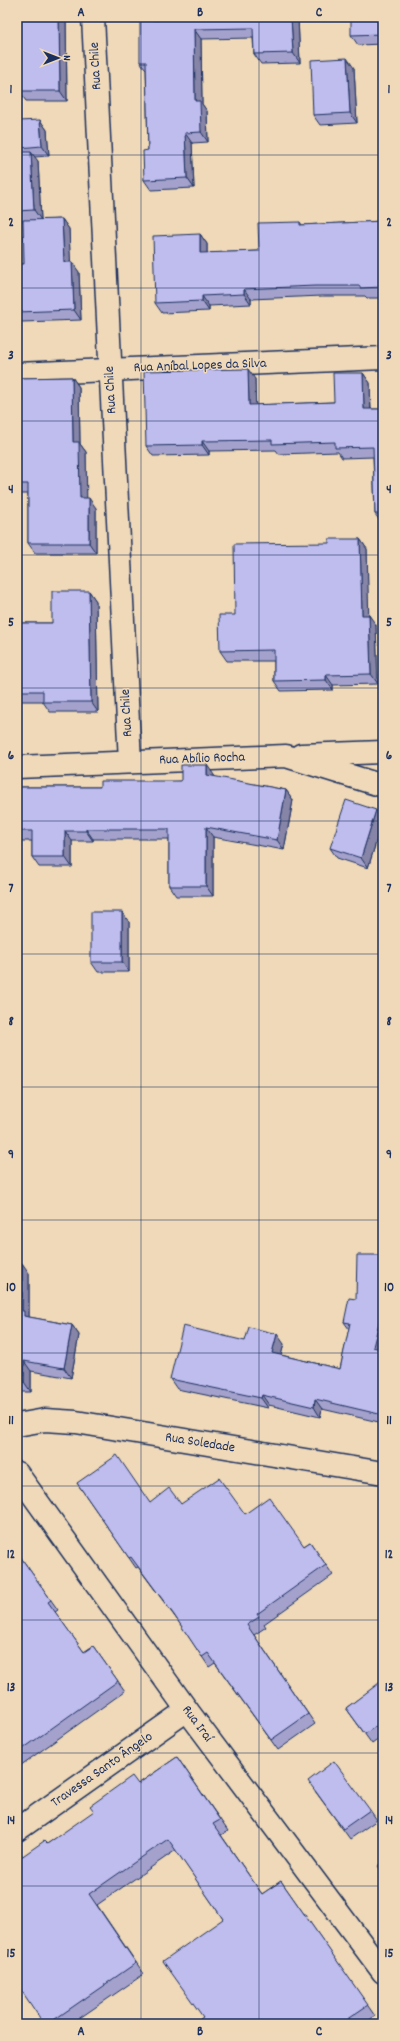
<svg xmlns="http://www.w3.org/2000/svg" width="400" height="2041" font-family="Dekko,sans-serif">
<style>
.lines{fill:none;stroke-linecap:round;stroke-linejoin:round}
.street-casing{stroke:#1b2f5e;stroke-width:25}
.street{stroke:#efd9b8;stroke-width:22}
.wall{fill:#a4a2cd;stroke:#1b2f5e}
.shaded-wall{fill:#8684a7;stroke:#1b2f5e}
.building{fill:#bfbcee;stroke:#1b2f5e}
.grid{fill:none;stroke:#1b2f5e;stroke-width:1;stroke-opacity:0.55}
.labels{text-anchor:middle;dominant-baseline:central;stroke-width:3;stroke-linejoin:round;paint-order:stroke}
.street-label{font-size:14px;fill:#1b2f5e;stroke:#efd9b8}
.neatline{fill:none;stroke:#1b2f5e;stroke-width:1.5}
.grid-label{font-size:13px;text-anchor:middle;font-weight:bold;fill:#1b2f5e}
</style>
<rect width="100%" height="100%" fill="#efd9b8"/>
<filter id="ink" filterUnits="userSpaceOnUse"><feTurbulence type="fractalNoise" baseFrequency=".025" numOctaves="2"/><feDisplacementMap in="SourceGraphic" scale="8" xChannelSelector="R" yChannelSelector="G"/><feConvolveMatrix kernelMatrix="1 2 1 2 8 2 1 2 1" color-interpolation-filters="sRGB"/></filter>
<g filter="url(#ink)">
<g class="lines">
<g class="street-casing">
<g id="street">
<polyline points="93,17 130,762"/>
<polyline points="17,374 383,358"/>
<polyline points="301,755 383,752"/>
<polyline points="17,767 286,756 383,786"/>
<polyline points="17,1425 45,1420 76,1422 383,1473"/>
<polyline points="17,1473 187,1710 383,1972"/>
<polyline points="17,1830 187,1710"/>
</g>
</g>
<use href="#street" class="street"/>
</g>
<g class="wall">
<polygon points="17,17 66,18 67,101 26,101 19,91 19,74 17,74"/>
<polygon points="298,17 300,63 261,64 254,54 253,38 201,39 202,104 207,111 208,142 192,143 194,188 151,190 144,180 148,150 146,69 140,62 159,20"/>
<polygon points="383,17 383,44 358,45 351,35"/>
<polygon points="354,68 357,123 320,125 313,115"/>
<polygon points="40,120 47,130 49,156 34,157 38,161 41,220 62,219 69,229 70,262 79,272 81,320 22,322 17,316 17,264 24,264 23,221 17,221 17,152 22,152 19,148"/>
<polygon points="383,221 383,298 367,298 365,296 322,296 251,299 251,304 209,306 209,311 162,313 155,303 200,234 207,244 207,253 259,251 300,222 302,225"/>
<polygon points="363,373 370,383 371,409 383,409 383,524 382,524 375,514 373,457 342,458 338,452 279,454 276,450 209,451 209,455 153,456 146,446 255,379 255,405 334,402"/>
<polygon points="72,377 79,387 80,444 86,452 86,498 96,508 96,553 35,553 28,543 28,494 17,494 17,378"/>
<polygon points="360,539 367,549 368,615 376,625 378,684 333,685 333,690 281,691 274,681 274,661 227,661 220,651 235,615 329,543"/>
<polygon points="89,591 96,601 98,712 50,712 43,702 43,701 17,701 17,623 52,623"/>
<polygon points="214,775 214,777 286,790 293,800 284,850 213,837 213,896 176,896 169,886 169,839 93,839 93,841 72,841 72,867 39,867 32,857 32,841 22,841 17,835 17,787 100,787 181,781"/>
<polygon points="376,810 383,820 368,868 337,858 330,848"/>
<polygon points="129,922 129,972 98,972 91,962"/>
<polygon points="383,1255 383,1344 382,1349 383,1350 383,1423 322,1409 320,1417 269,1405 268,1408 177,1389 170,1379 245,1341 284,1344 281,1355 340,1369 349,1329 344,1322 356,1299"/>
<polygon points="17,1263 29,1273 29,1317 72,1325 79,1335 71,1378 31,1371 31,1392 17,1392"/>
<polygon points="77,1483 150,1503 181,1504 245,1514 304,1546 310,1542 333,1575 264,1624 266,1627 254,1635 315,1724 278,1750 215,1663 209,1667 178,1621 138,1567 136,1568"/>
<polygon points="17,1524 22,1531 17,1534"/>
<polygon points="17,1552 58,1610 55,1612 84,1652 93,1646 125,1691 17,1768"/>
<polygon points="383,1681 383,1736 372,1744 346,1708"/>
<polygon points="177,1757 228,1831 221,1835 262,1894 281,1881 375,2016 363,2024 203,2024 203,2017 223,1919 176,1850 97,1905 144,1974 71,2024 44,2024 47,1844 138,1784"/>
<polygon points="315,1791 370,1810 377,1820 350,1839"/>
</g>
<g class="shaded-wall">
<polygon points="59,17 65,17 66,18 67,101 60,91"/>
<polygon points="291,17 298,17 300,63 293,53"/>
<polygon points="194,29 201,39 202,104 207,111 208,142 201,132 195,101"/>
<polygon points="347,58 354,68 357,123 350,113"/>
<polygon points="40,120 47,130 49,156 42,146"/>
<polygon points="185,133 192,143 194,188 187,178"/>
<polygon points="31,152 38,161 41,220 34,210"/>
<polygon points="62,219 69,229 71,272 64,262"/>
<polygon points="200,234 207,244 207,263 200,253"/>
<polygon points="72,262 79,272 81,320 74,310"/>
<polygon points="244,289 251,299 251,304 244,294"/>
<polygon points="202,296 209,306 209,311 202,301"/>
<polygon points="248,369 255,379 256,415 249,405"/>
<polygon points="363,373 370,383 371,419 364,409"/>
<polygon points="72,377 79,387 80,444 86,452 87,508 80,498 73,442"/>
<polygon points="202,441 209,451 209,455 202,445"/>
<polygon points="89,498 96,508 96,553 89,543"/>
<polygon points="360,539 367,549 369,625 362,615"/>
<polygon points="89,591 96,601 98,712 91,702"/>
<polygon points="369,615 376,625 378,684 371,674"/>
<polygon points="326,675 333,685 333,690 326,680"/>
<polygon points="207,765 214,775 214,785 207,775"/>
<polygon points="286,790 293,800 284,850 277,840"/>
<polygon points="376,810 383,820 368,868 361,858"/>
<polygon points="206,827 213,837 213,896 206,886"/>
<polygon points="86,829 93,839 93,841 86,831"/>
<polygon points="65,831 72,841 72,867 65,857"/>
<polygon points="122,912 129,922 129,972 122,962"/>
<polygon points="22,1263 29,1273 29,1318 24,1316 22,1311"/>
<polygon points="383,1285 383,1344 380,1357 373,1347"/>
<polygon points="72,1325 79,1335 71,1378 64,1368"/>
<polygon points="277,1334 284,1344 279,1363 272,1353"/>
<polygon points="24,1361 31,1371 31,1392 24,1382"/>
<polygon points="262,1395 269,1405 268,1408 261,1398"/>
<polygon points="315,1399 322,1409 320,1417 314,1407"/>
</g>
<g class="building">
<polygon points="17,17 59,17 60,91 19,91 18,64 17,64"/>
<polygon points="159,17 291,17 293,53 254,54 253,28 194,29 195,101 200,101 201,132 185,133 187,178 144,180 143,151 148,150 146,62 140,62 140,20 159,20"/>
<polygon points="351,17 383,17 383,34 351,35"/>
<polygon points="347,58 350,113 313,115 311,60"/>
<polygon points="40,120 42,146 19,148 18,121"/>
<polygon points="17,152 31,152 34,210 17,211"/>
<polygon points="62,219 64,262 72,262 74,310 17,312 17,264 24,264 23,220"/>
<polygon points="383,221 383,287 360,288 360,286 315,286 244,289 244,294 202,296 202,301 155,303 153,236 200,234 200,253 259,251 258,223 300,222 300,225"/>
<polygon points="248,369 249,405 334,402 333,373 363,373 364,409 383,409 383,514 375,514 373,447 335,448 335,442 272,444 272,440 202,441 202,445 146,446 144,371"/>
<polygon points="72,377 73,442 79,442 80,498 89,498 89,543 28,543 28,484 17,484 17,378"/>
<polygon points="329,539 360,539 362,615 369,615 371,674 326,675 326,680 274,681 274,650 220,651 219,615 235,615 234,544 329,543"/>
<polygon points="52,591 89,591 91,702 43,702 43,691 17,691 17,623 52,623"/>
<polygon points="181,765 207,765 207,775 286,790 277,840 206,827 206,886 169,886 169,829 86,829 86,831 65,831 65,857 32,857 32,831 17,831 17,787 100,787 100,781 181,781"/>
<polygon points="346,800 376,810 361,858 330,848"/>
<rect x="91" y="912" width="31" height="50"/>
<polygon points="357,1255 383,1255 383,1306 373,1347 383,1350 383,1415 315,1399 314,1407 262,1395 261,1398 170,1379 183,1326 245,1341 249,1327 277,1334 272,1353 340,1369 350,1323 344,1322 349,1298 356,1299"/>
<polygon points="17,1263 22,1263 22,1311 24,1311 24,1316 72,1325 64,1368 24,1361 24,1382 17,1382"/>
<polygon points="117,1455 150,1503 169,1488 181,1504 219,1478 245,1514 269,1497 304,1546 310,1542 326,1565 257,1614 259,1617 247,1625 308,1714 271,1740 208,1653 202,1657 174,1615 131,1557 129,1558 77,1483"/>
<polygon points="17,1552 51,1600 48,1602 84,1652 93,1646 118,1681 17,1753"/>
<polygon points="383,1680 383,1721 365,1734 346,1708"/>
<polygon points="177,1757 220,1820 213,1824 262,1894 281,1881 368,2005 340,2024 203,2024 200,2019 203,2017 163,1961 223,1919 168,1839 89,1894 136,1963 48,2024 44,2024 17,1984 17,1860 44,1841 47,1844 94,1811 90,1806 132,1776 138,1784"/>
<polygon points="334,1761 370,1810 343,1829 308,1781"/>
<polygon points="383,1863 383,1873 378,1866"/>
</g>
</g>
<path class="grid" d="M141,17V2024M259,17V2024M17,155H383M17,288H383M17,421H383M17,555H383M17,688H383M17,821H383M17,954H383M17,1087H383M17,1220H383M17,1353H383M17,1486H383M17,1620H383M17,1753H383M17,1886H383"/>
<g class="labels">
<g class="street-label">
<text transform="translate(96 66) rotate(-93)">Rua Chile</text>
<text transform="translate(200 366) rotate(-2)">Rua Aníbal Lopes da Silva</text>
<text transform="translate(111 390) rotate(-93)">Rua Chile</text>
<text transform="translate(127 713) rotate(-93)">Rua Chile</text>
<text transform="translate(202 759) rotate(-2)">Rua Abílio Rocha</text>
<text transform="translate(200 1443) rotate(9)">Rua Soledade</text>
<text transform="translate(197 1724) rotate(53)">Rua Iraí</text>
<text transform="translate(102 1770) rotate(-35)">Travessa Santo Ângelo</text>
</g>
</g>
<rect width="400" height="2041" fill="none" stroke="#efd9b8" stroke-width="44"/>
<g transform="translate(58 58) rotate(90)" stroke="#efd9b8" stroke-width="3" paint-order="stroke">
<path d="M0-3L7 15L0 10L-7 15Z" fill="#1b2f5e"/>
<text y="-6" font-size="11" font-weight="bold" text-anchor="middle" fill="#1b2f5e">N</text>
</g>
<rect x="22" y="22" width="356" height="1997" class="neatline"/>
<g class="grid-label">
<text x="81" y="16">A</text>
<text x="200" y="16">B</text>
<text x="319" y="16">C</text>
<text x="11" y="93">1</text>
<text x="389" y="93">1</text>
<text x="11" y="226">2</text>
<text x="389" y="226">2</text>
<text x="11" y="359">3</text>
<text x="389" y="359">3</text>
<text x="11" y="493">4</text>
<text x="389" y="493">4</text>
<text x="11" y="626">5</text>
<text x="389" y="626">5</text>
<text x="11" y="759">6</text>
<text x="389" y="759">6</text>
<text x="11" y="892">7</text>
<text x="389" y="892">7</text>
<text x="11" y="1025">8</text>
<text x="389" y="1025">8</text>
<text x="11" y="1158">9</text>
<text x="389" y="1158">9</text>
<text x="11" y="1291">10</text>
<text x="389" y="1291">10</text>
<text x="11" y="1424">11</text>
<text x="389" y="1424">11</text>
<text x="11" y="1558">12</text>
<text x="389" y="1558">12</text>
<text x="11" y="1691">13</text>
<text x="389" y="1691">13</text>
<text x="11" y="1824">14</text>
<text x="389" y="1824">14</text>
<text x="11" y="1957">15</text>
<text x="389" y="1957">15</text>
<text x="81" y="2035">A</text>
<text x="200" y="2035">B</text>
<text x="319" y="2035">C</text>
</g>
</svg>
